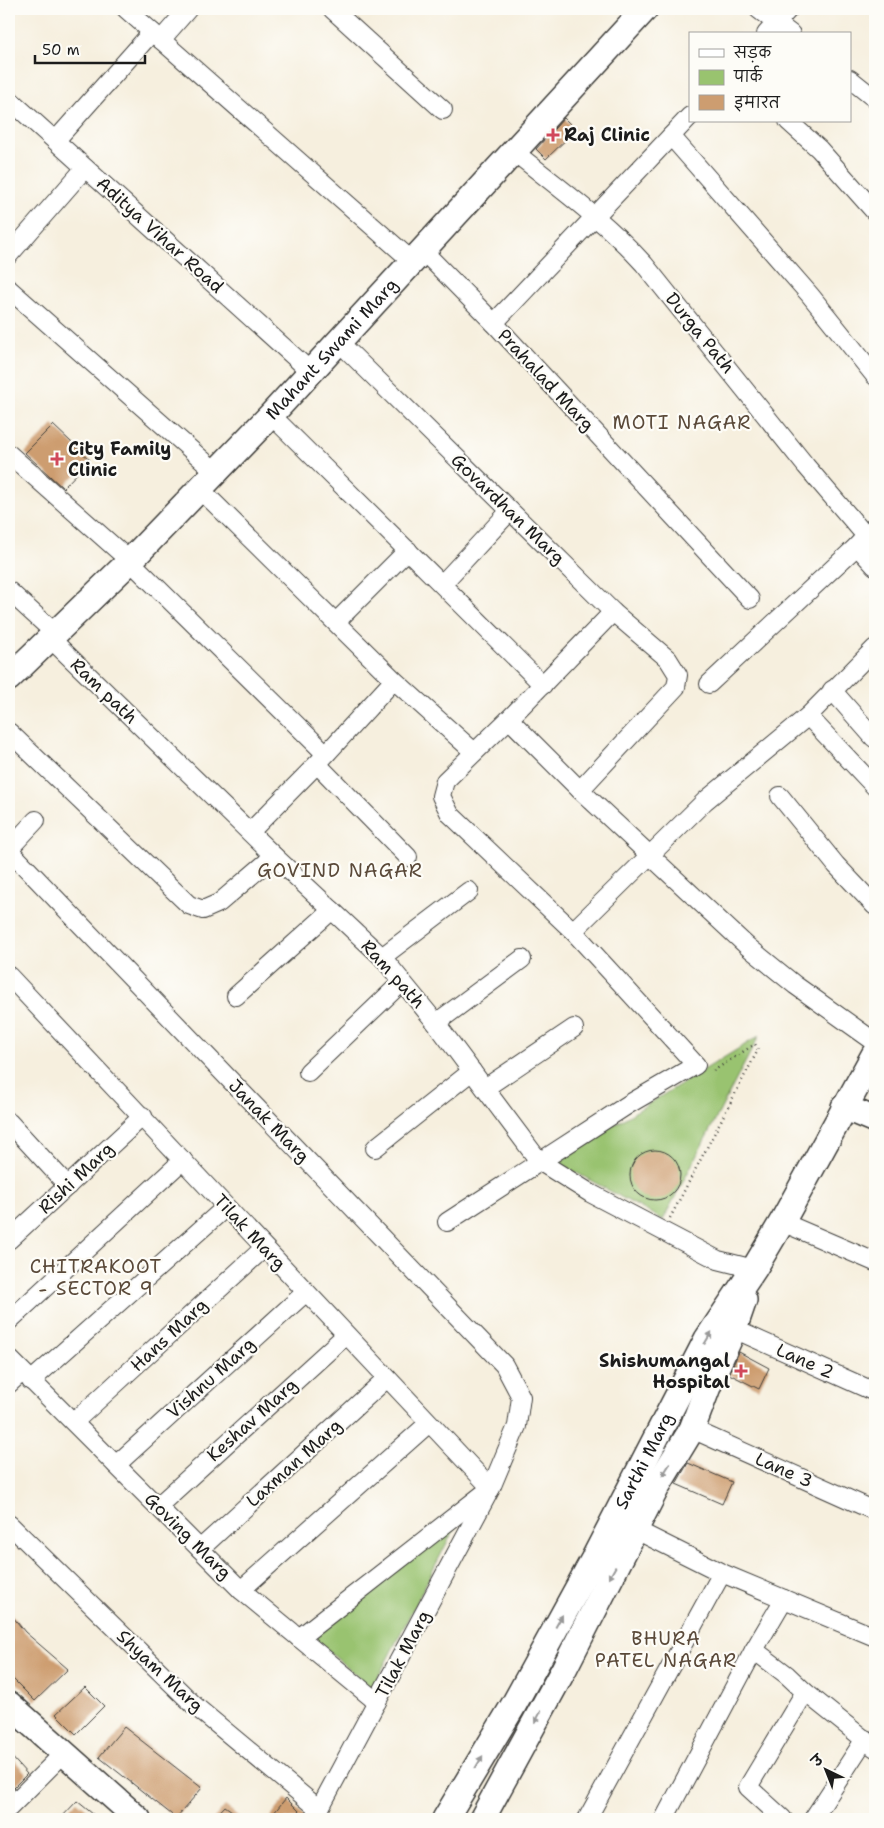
<svg xmlns="http://www.w3.org/2000/svg" width="884" height="1828" font-family="'Shantell Sans','Playpen Sans Deva',sans-serif">
<style>
.park{fill:#99c36f;stroke:#5a7046}
.building{fill:#cd9d70}
.lines{fill:none;stroke-linecap:round;stroke-linejoin:round}
.street-casing{stroke:#3d3c39;stroke-width:20}
.secondary-casing{stroke:#3d3c39;stroke-width:28}
.path{stroke:#3d3c39;stroke-width:2.5;stroke-dasharray:1 4;stroke-linecap:butt}
.street{stroke:#fff;stroke-width:18}
.secondary{stroke:#fff;stroke-width:25}
.oneway{fill:#999}
.poi-dot{fill:#d1495b;stroke:#fdfcf7;stroke-width:2}
.labels{text-anchor:middle;dominant-baseline:central;stroke-width:4.5;stroke-linejoin:round;paint-order:stroke}
.poi-label{font-size:18px;font-weight:bold;fill:#1c1c1c;stroke:#fdfcf7;text-anchor:start}
.street-label{font-size:18px;fill:#1c1c1c;stroke:#fdfcf7}
.neighbourhood-label{font-size:19px;letter-spacing:1px;fill:#5a4939;stroke:#fdfcf7}
</style>
<rect width="100%" height="100%" fill="#fdfcf7"/>
<filter id="ink" filterUnits="userSpaceOnUse"><feTurbulence type="fractalNoise" baseFrequency=".02" numOctaves="2"/><feDisplacementMap in="SourceGraphic" scale="10" xChannelSelector="R" yChannelSelector="G"/><feConvolveMatrix kernelMatrix="1 2 1 2 8 2 1 2 1" color-interpolation-filters="sRGB"/></filter>
<filter id="wash" filterUnits="userSpaceOnUse"><feTurbulence type="fractalNoise" baseFrequency=".0096" numOctaves="4" result="noise"/><feDisplacementMap in="SourceGraphic" scale="20" xChannelSelector="R" yChannelSelector="G"/><feGaussianBlur stdDeviation="1.12" result="paint"/><feColorMatrix in="noise" values="0 0 0 0 0 0 0 0 0 0 0 0 0 0 0 0 0 1.4 0 .05"/><feComposite in="paint" operator="in"/></filter>
<g filter="url(#wash)">
<rect width="100%" height="100%" fill="#f6efde"/>
<g class="park">
<polygon points="759,1036 663,1220 555,1161"/>
<polygon points="471,1496 372,1689 311,1636"/>
</g>
<g id="blocks">
<g class="building">
<polygon points="564,118 576,130 546,159 536,149"/>
<polygon points="53,425 90,460 63,488 25,453"/>
<circle cx="655" cy="1175" r="25"/>
<polygon points="739,1352 769,1368 759,1389 729,1374"/>
<polygon points="688,1463 732,1482 722,1504 676,1484"/>
<polygon points="9,1612 25,1632 68,1669 35,1701 9,1675"/>
<polygon points="85,1687 104,1706 76,1734 56,1714"/>
<polygon points="124,1727 202,1788 176,1818 99,1757"/>
<polygon points="9,1754 27,1774 9,1792"/>
<polygon points="286,1798 304,1816 303,1819 269,1819"/>
<polygon points="77,1801 99,1819 60,1819"/>
<polygon points="225,1806 243,1819 213,1819"/>
</g>
</g>
</g>
<g filter="url(#ink)">
<use href="#blocks" fill-opacity="0" stroke="#3d3c39" stroke-width="1"/>
<g class="lines">
<g class="street-casing">
<g id="street">
<polyline points="126,9 412,261"/>
<polyline points="332,9 443,110"/>
<polyline points="758,9 791,34"/>
<polyline points="766,34 789,9"/>
<polyline points="161,40 188,9"/>
<polyline points="850,79 875,99"/>
<polyline points="9,99 310,371"/>
<polyline points="788,121 819,149 875,212"/>
<polyline points="671,136 810,295 875,376"/>
<polyline points="56,140 152,32"/>
<path d="M513,151C558,187 605,221 644,264L806,466L866,536"/>
<polyline points="423,251 494,323 750,599"/>
<polyline points="9,255 85,168"/>
<polyline points="9,289 215,471"/>
<polyline points="494,323 690,116"/>
<polyline points="338,341 613,612 668,659 678,675 676,687 580,790"/>
<polyline points="271,415 543,685"/>
<polyline points="9,454 130,561 326,754"/>
<polyline points="199,488 394,680 474,752"/>
<polyline points="875,526 857,546 875,566"/>
<polyline points="442,584 510,511"/>
<polyline points="9,591 56,634"/>
<polyline points="336,622 408,550"/>
<polyline points="51,639 274,856 382,957 436,1023 539,1161 590,1193 718,1260 754,1269"/>
<polyline points="709,684 857,546"/>
<polyline points="832,690 874,738"/>
<polyline points="808,716 875,787"/>
<polyline points="509,719 580,790 747,946 795,985 875,1042"/>
<polyline points="9,732 189,905 203,910 219,903 274,856"/>
<polyline points="317,764 408,857"/>
<polyline points="780,796 836,865 875,906"/>
<polyline points="250,832 317,764 394,680"/>
<polyline points="9,849 36,820"/>
<polyline points="9,850 504,1365 521,1397 517,1426 491,1488 314,1819"/>
<polyline points="573,931 705,801 808,716 875,648"/>
<polyline points="382,957 469,891"/>
<polyline points="9,976 491,1488 299,1638"/>
<polyline points="236,996 332,910"/>
<polyline points="436,1023 522,959"/>
<polyline points="308,1072 402,982"/>
<polyline points="485,1088 574,1028"/>
<polyline points="9,1122 68,1186"/>
<polyline points="375,1148 472,1071"/>
<polyline points="447,1222 629,1104 696,1065 573,931 450,814 441,796 445,781 509,719 613,612"/>
<polyline points="782,1222 875,1262"/>
<polyline points="9,1240 143,1116"/>
<polyline points="9,1321 183,1160"/>
<polyline points="734,1329 875,1392"/>
<polyline points="9,1358 241,1590 377,1702"/>
<polyline points="31,1381 226,1207"/>
<polyline points="9,1384 22,1372"/>
<polyline points="74,1422 264,1248"/>
<polyline points="692,1429 875,1511"/>
<polyline points="116,1465 306,1292"/>
<polyline points="158,1506 346,1335"/>
<polyline points="9,1524 195,1706 319,1809"/>
<polyline points="636,1530 722,1573 875,1637"/>
<polyline points="200,1549 387,1378"/>
<polyline points="241,1590 429,1423"/>
<polyline points="805,1692 875,1748"/>
<polyline points="9,1808 64,1753"/>
<polyline points="587,1819 722,1573"/>
<polyline points="664,1819 754,1650"/>
<polyline points="783,1819 748,1787 805,1692 787,1675 754,1650 784,1599"/>
<polyline points="813,1819 865,1739"/>
</g>
</g>
<g class="secondary-casing">
<g id="secondary">
<path id="s1" d="M9,678L130,561L271,415L645,9"/>
<polyline points="844,1107 875,1120"/>
<polyline points="9,1704 138,1819"/>
<path id="s2" d="M445,1819L513,1706L593,1560L707,1339L754,1269L782,1222L875,1053"/>
<polyline points="482,1819 564,1669 658,1485 692,1429 711,1379 734,1329 744,1300"/>
</g>
</g>
<polyline class="path" points="670,1218 758,1050 755,1044 710,1073"/>
<use href="#street" class="street"/>
<use href="#secondary" class="secondary"/>
</g>
<defs><path id="oneway-solid" d="M-6-.8H1V-3.2L6.5 0L1 3.2V.8H-6Z" transform="scale(1.25)"/></defs>
<g class="oneway">
<use href="#oneway-solid" transform="translate(708 1338) rotate(-59)"/>
<use href="#oneway-solid" transform="translate(666 1470) rotate(122)"/>
<use href="#oneway-solid" transform="translate(612 1573) rotate(119)"/>
<use href="#oneway-solid" transform="translate(559 1621) rotate(-61)"/>
<use href="#oneway-solid" transform="translate(538 1717) rotate(118)"/>
<use href="#oneway-solid" transform="translate(479 1762) rotate(-59)"/>
</g>
</g>
<g class="poi-dot">
<path d="M550.5 127.5h5v5h5v5h-5v5h-5v-5h-5v-5h5z"/>
<path d="M54.5 451.5h5v5h5v5h-5v5h-5v-5h-5v-5h5z"/>
<path d="M738.5 1363.5h5v5h5v5h-5v5h-5v-5h-5v-5h5z"/>
</g>
<g class="labels">
<g class="poi-label">
<text x="564" y="135">Raj Clinic</text>
<text x="68" y="449">City Family<tspan x="68" dy="21">Clinic</tspan></text>
<text x="730" y="1361" text-anchor="end">Shishumangal<tspan x="730" dy="21">Hospital</tspan></text>
</g>
<g class="street-label">
<text transform="translate(160 235) rotate(42)">Aditya Vihar Road</text>
<text transform="translate(700 333) rotate(51)">Durga Path</text>
<text stroke="none"><textPath href="#s1" startOffset="461">Mahant Swami Marg</textPath></text>
<text transform="translate(546 380) rotate(47)">Prahalad Marg</text>
<text transform="translate(508 509) rotate(44)">Govardhan Marg</text>
<text transform="translate(104 691) rotate(44)">Ram path</text>
<text transform="translate(393 974) rotate(48)">Ram path</text>
<text transform="translate(269 1121) rotate(46)">Janak Marg</text>
<text transform="translate(76 1178) rotate(-43)">Rishi Marg</text>
<text transform="translate(250 1232) rotate(47)">Tilak Marg</text>
<text transform="translate(169 1335) rotate(-43)">Hans Marg</text>
<text transform="translate(805 1361) rotate(24)">Lane 2</text>
<text transform="translate(211 1378) rotate(-42)">Vishnu Marg</text>
<text transform="translate(252 1420) rotate(-42)">Keshav Marg</text>
<text stroke="none"><textPath href="#s2" startOffset="410">Sarthi Marg</textPath></text>
<text transform="translate(294 1463) rotate(-42)">Laxman Marg</text>
<text transform="translate(784 1470) rotate(24)">Lane 3</text>
<text transform="translate(188 1536) rotate(45)">Goving Marg</text>
<text transform="translate(403 1654) rotate(-62)">Tilak Marg</text>
<text transform="translate(160 1671) rotate(43)">Shyam Marg</text>
</g>
<g class="neighbourhood-label">
<text x="682" y="422">MOTI NAGAR</text>
<text x="340" y="870">GOVIND NAGAR</text>
<text x="96" y="1266">CHITRAKOOT<tspan x="96" dy="22">- SECTOR 9</tspan></text>
<text x="666" y="1638">BHURA<tspan x="666" dy="22">PATEL NAGAR</tspan></text>
</g>
</g>
<rect width="884" height="1828" fill="none" stroke="#fdfcf7" stroke-width="30"/>
<rect x="689" y="32" width="162" height="90" fill="#fdfcf7" stroke="#a3a29f"/>
<rect x="699" y="49" width="25" height="8" fill="#ffffff" stroke="#a3a29f"/>
<text x="734" y="58" font-size="15" fill="#1c1c1c">सड़क</text>
<rect x="699" y="70" width="25" height="15" fill="#99c36f" stroke="#a3a29f"/>
<text x="734" y="82" font-size="15" fill="#1c1c1c">पार्क</text>
<rect x="699" y="95" width="25" height="15" fill="#cd9d70" stroke="#a3a29f"/>
<text x="734" y="108" font-size="15" fill="#1c1c1c">इमारत</text>
<g transform="translate(826 1770) rotate(317)" stroke="#fdfcf7" stroke-width="4" paint-order="stroke">
<path d="M0-4L9 19L0 12L-9 19Z" fill="#1c1c1c"/>
<text y="-8" font-size="14" font-weight="bold" text-anchor="middle" fill="#1c1c1c">उ</text>
</g>
<path d="M35 55v8h110v-8" fill="none" stroke="#1c1c1c" stroke-width="2.5"/>
<text x="42" y="55" font-size="15" fill="#1c1c1c" stroke="#fdfcf7" stroke-width="4" paint-order="stroke">50 m</text>
</svg>
